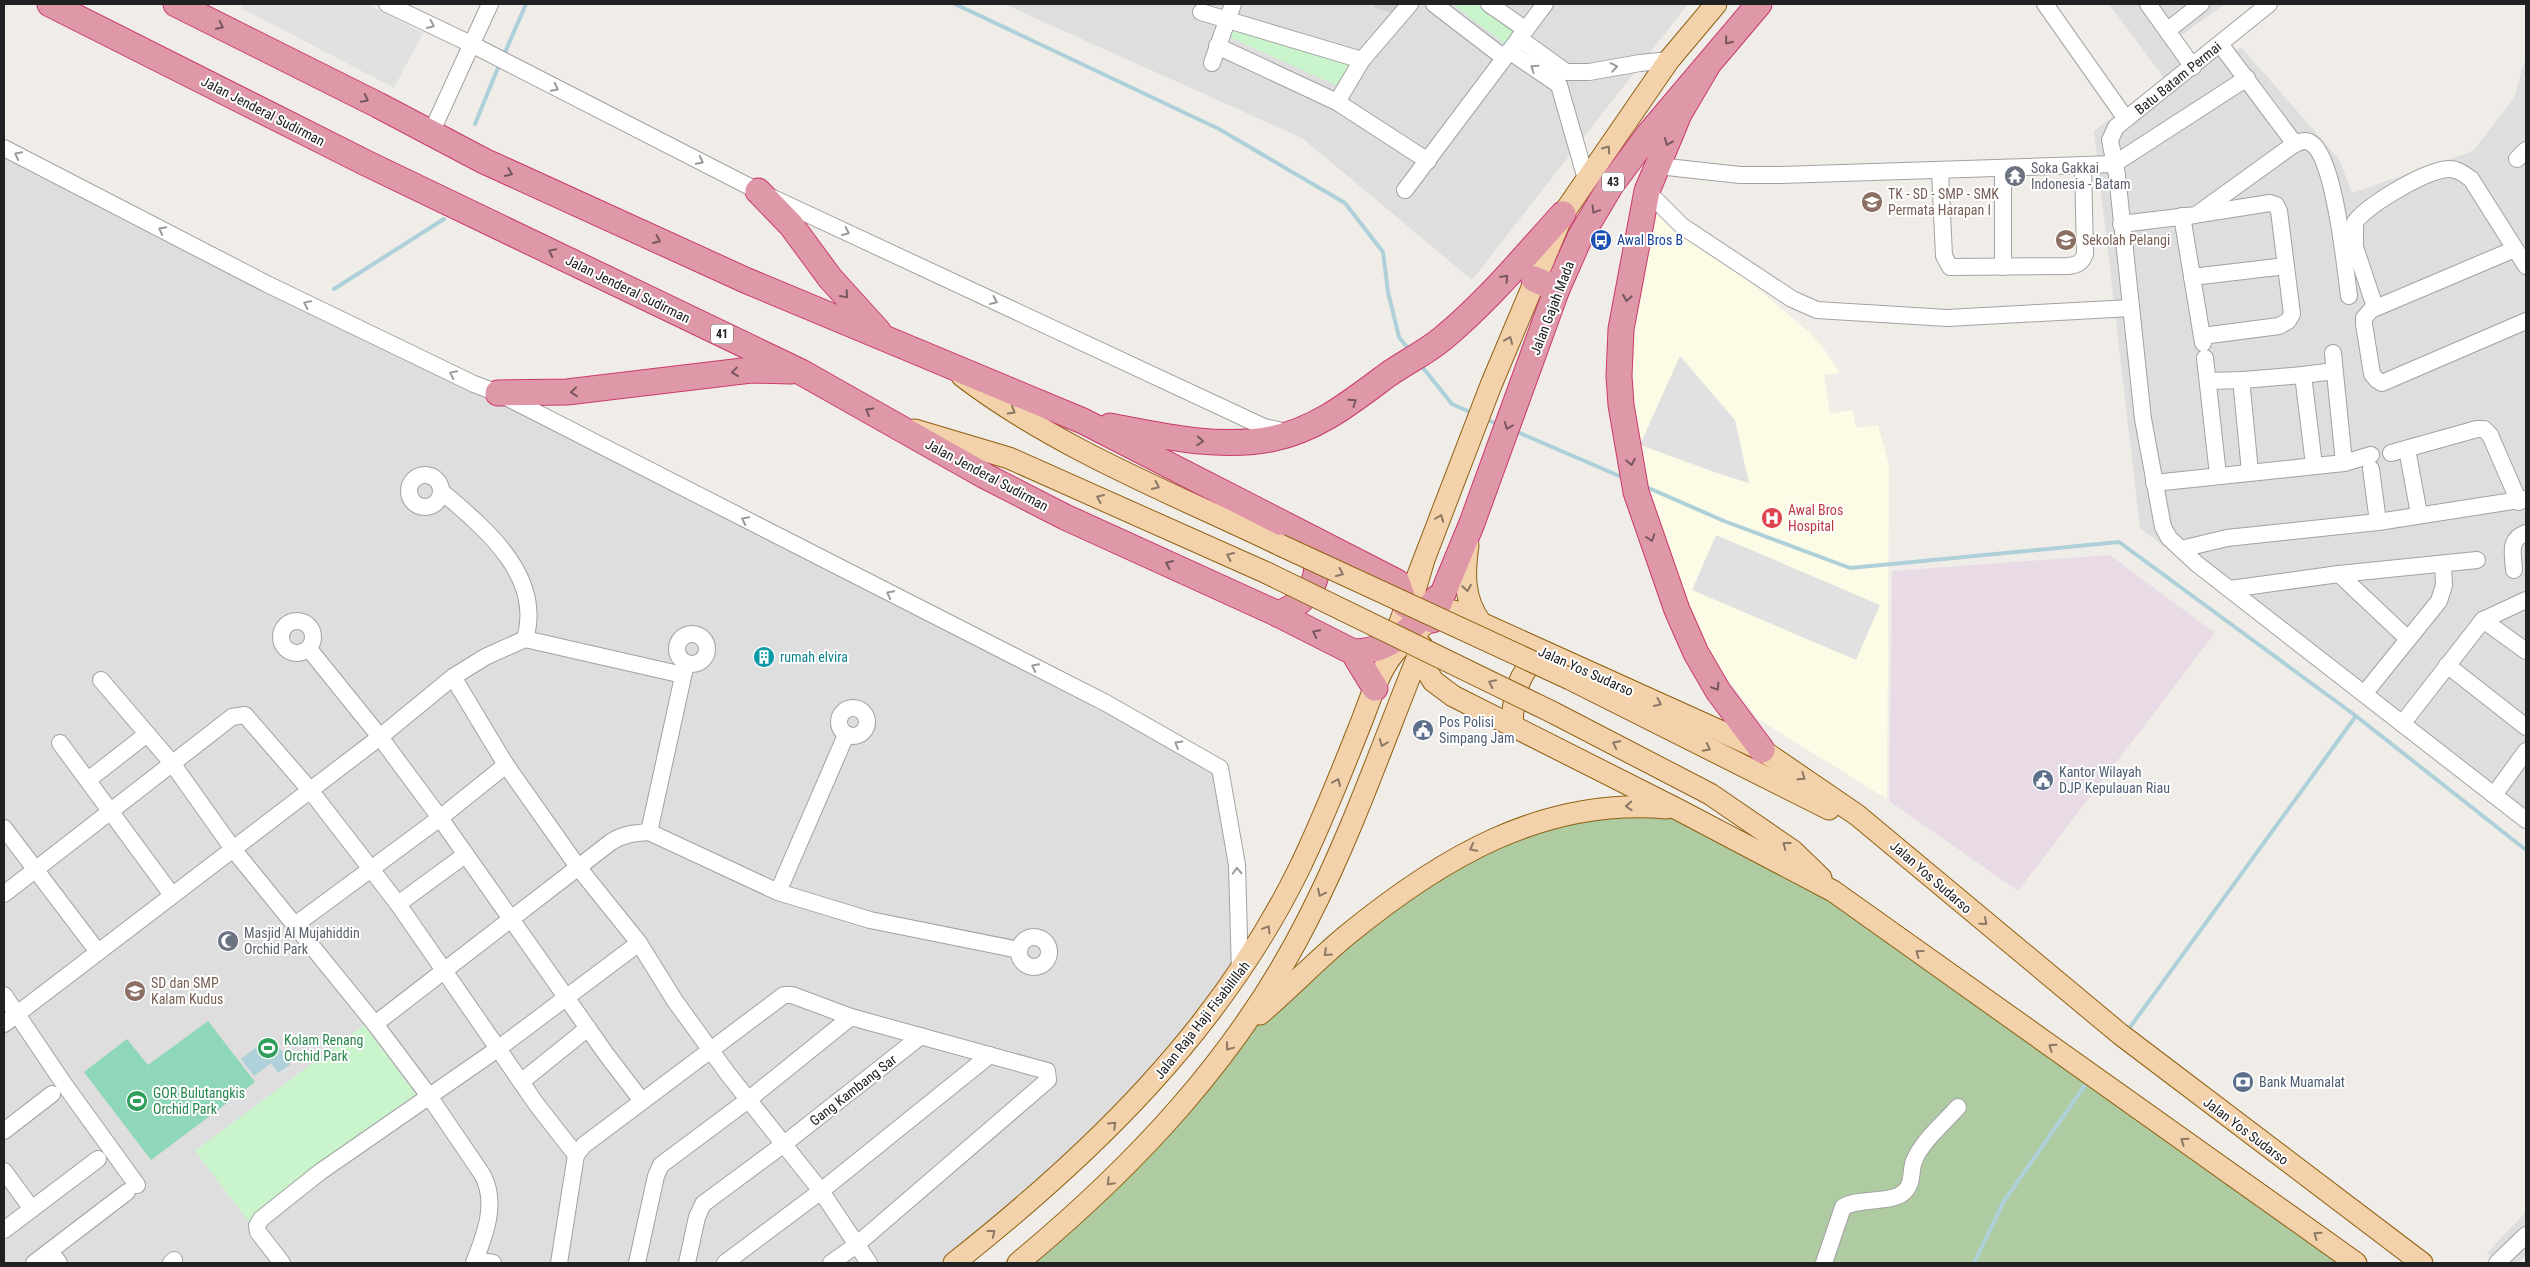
<svg xmlns="http://www.w3.org/2000/svg" width="2530" height="1267" font-family="'Roboto Condensed',sans-serif">
<style>
.residential{fill:#dedede}
.industrial{fill:#e8dbe6}
.education{fill:#fcfbe5}
.religious{fill:#cfcfcf}
.forest{fill:#afcba1}
.park{fill:#caf5cc}
.pitch{fill:#8ed7b8}
.parking{fill:#e1e1e1}
.water{fill:#add0d9}
.lines{fill:none;stroke-linecap:round;stroke-linejoin:round}
.stream{stroke:#add0d9;stroke-width:4}
.minor-casing{stroke:#a2a2a2;stroke-width:18}
.major-casing{stroke:#8e600f;stroke-width:23}
.highway-casing{stroke:#ca396f;stroke-width:27}
.minor{stroke:#fff;stroke-width:16}
.major{stroke:#f3d1aa;stroke-width:21}
.highway{stroke:#df98a8;stroke-width:25}
.major-bridge-casing{stroke:#8e600f;stroke-width:23;stroke-linecap:butt}
.major-bridge{stroke:#f3d1aa;stroke-width:21}
.oneway{stroke:#9b9b9b}
.oneway2{stroke:#76575e}
.oneway3{stroke:#8a7966}
.labels{text-anchor:middle;dominant-baseline:central;stroke-width:4;stroke-linejoin:round;paint-order:stroke}
.shield{fill:#fff;stroke:#646464;stroke-width:1}
.shield-label{font-size:12px;font-weight:bold;fill:#212121}
.street-label{font-size:14px;fill:#212121;stroke:#fff}
.worship-label{font-size:14px;fill:#5b616d;stroke:#fff;text-anchor:start}
.education-label{font-size:14px;fill:#785e54;stroke:#fff;text-anchor:start}
.transit-label{font-size:14px;fill:#164399;stroke:#fff;text-anchor:start}
.health-label{font-size:14px;fill:#be3a42;stroke:#fff;text-anchor:start}
.culture-label{font-size:14px;fill:#0d838f;stroke:#fff;text-anchor:start}
.service-label{font-size:14px;fill:#4e5e75;stroke:#fff;text-anchor:start}
.leisure-label{font-size:14px;fill:#27864d;stroke:#fff;text-anchor:start}
</style>
<rect width="100%" height="100%" fill="#f0ede8"/>
<g class="residential">
<polygon points="1004,4 1688,4 1472,280 1302,138"/>
<polygon points="2109,4 2225,4 2177,38 2190,58 2242,48 2339,159 2352,193 2473,151 2514,98 2526,56 2526,826 2140,528 2094,131 2164,78"/>
<polygon points="4,148 1220,768 1239,936 1227,992 962,1263 4,1263"/>
<polygon points="2526,1212 2526,1255 2518,1263 2497,1263 2487,1253"/>
</g>
<polygon class="industrial" points="2110,555 2215,633 2018,891 1889,801 1892,571"/>
<polygon class="education" points="1657,203 1810,333 1822,346 1840,373 1824,375 1830,414 1852,410 1856,428 1878,425 1889,465 1887,799 1758,719 1712,658 1680,593 1633,449 1629,391 1633,314"/>
<polygon class="religious" points="1376,4 1400,4 1393,13 1374,8"/>
<polygon class="forest" points="1698,814 1763,838 2355,1263 1004,1263 1038,1236 1168,1114 1288,974 1329,935 1380,896 1533,830 1609,818"/>
<g class="park">
<polygon points="1452,4 1497,4 1524,22 1507,45"/>
<polygon points="1233,22 1355,59 1340,87 1227,36"/>
<polygon points="364,1025 420,1100 253,1227 195,1151"/>
</g>
<polygon class="pitch" points="208,1021 255,1082 151,1160 84,1072 127,1039 148,1065"/>
<g class="parking">
<polygon points="244,4 367,4 423,33 394,88 241,8"/>
<polygon points="1680,356 1735,420 1749,483 1720,474 1640,445"/>
<polygon points="1716,535 1880,605 1856,660 1692,590"/>
</g>
<polygon class="water" points="271,1036 291,1064 278,1073 271,1063 254,1076 241,1059"/>
<g class="lines">
<g class="stream">
<polyline points="955,4 1219,129 1345,203 1383,252 1388,292 1399,337 1410,351"/>
<polyline points="503,57 526,4"/>
<polyline points="475,124 500,63"/>
<polyline points="334,289 444,219"/>
<polyline points="1420,364 1452,404 1472,413"/>
<polyline points="1485,419 1500,425"/>
<polyline points="1515,431 1624,478"/>
<polyline points="1644,486 1724,521 1850,568 2119,542 2356,716 2526,850"/>
<polyline points="2128,1030 2356,716"/>
<polyline points="1974,1263 2004,1201 2088,1081"/>
</g>
<g class="minor-casing">
<g id="minor">
<polyline points="387,4 473,45 758,191 1264,427 1287,432"/>
<polyline points="1434,4 1503,57"/>
<polyline points="1489,4 1525,29"/>
<polyline points="2045,4 2126,119"/>
<polyline points="2148,4 2193,67"/>
<polyline points="2269,4 2116,127 2110,140 2117,175 2143,419 2163,527 2169,538 2197,564 2526,820"/>
<polyline points="1201,12 1362,60"/>
<polyline points="2168,30 2201,4"/>
<polyline points="1519,38 1566,72 1589,72 1640,63 1669,60"/>
<polyline points="2220,44 2295,144"/>
<polyline points="1217,46 1337,102 1428,161"/>
<polyline points="1509,51 1559,85 1586,179"/>
<polyline points="1212,63 1233,4"/>
<polyline points="1337,102 1362,60 1410,4"/>
<polyline points="431,133 490,4"/>
<polyline points="4,148 267,284 474,384 498,393 1106,703 1220,768 1237,865 1240,973"/>
<polyline points="2517,159 2526,150"/>
<polyline points="1658,166 1740,175 1781,175 2114,164 2247,78"/>
<polyline points="2003,169 2003,267"/>
<path d="M1940,170L1944,256L1950,267L2068,266C2077,265 2082,263 2085,254L2083,166"/>
<polyline points="1405,190 1545,4"/>
<polyline points="1647,191 1682,226 1792,299 1817,310 1947,318 2131,308"/>
<polyline points="2200,214 2270,203 2276,205 2279,211 2292,314 2288,321 2279,326 2202,336"/>
<polyline points="2182,216 2203,343"/>
<path d="M2121,224L2196,215L2293,145C2299,142 2305,139 2311,143C2335,158 2345,267 2349,296"/>
<polyline points="2515,249 2371,310 2364,318 2364,324 2372,374 2377,380 2382,383 2526,321"/>
<polyline points="2192,277 2286,266"/>
<path d="M2375,307L2355,247V222C2369,204 2427,169 2450,169C2458,169 2465,175 2471,179L2526,266"/>
<polyline points="2333,353 2344,463"/>
<polyline points="2205,358 2218,475"/>
<polyline points="2303,375 2334,371"/>
<polyline points="2208,381 2243,380"/>
<polyline points="2407,449 2419,514"/>
<polyline points="2391,453 2477,429 2484,429 2490,435 2519,502"/>
<polyline points="2371,469 2378,522"/>
<polyline points="2250,472 2242,389 2243,380 2303,375 2314,465"/>
<circle cx="425" cy="491" r="16"/>
<polyline points="2154,483 2344,463 2371,455"/>
<path d="M441,491C483,527 544,575 525,639"/>
<polyline points="2181,549 2227,538 2378,522 2526,499"/>
<path d="M2514,570C2513,552 2508,540 2526,533"/>
<polyline points="2339,574 2408,639"/>
<polyline points="2230,589 2339,574 2477,560"/>
<polyline points="2483,620 2526,651"/>
<circle cx="297" cy="637" r="16"/>
<circle cx="692" cy="649" r="15"/>
<polyline points="309,649 380,737 440,818 606,1054 642,1101"/>
<polyline points="2447,665 2526,727"/>
<polyline points="453,677 506,765 578,867 639,943 675,1001 728,1074 821,1191 869,1263"/>
<path d="M101,680L172,763L233,849L375,1024L429,1096L482,1174C498,1202 485,1235 474,1263"/>
<polyline points="2364,694 2439,601 2444,585 2443,564"/>
<circle cx="853" cy="722" r="14"/>
<polyline points="2402,724 2483,620 2526,600"/>
<polyline points="60,743 172,895"/>
<polyline points="88,780 147,734"/>
<polyline points="2494,795 2526,751"/>
<polyline points="4,828 98,952"/>
<polyline points="649,832 686,663"/>
<polyline points="778,892 846,735"/>
<polyline points="4,894 232,717 245,715 310,790 398,904 537,1105 576,1155"/>
<polyline points="398,904 465,855"/>
<polyline points="295,925 440,818 506,765"/>
<circle cx="1034" cy="952" r="15"/>
<polyline points="4,995 64,1084 137,1185"/>
<polyline points="4,1024 380,737 453,677 485,657 525,639 683,675"/>
<path d="M375,1024L611,842C623,834 635,833 649,832L778,892L870,920L1019,950"/>
<polyline points="521,1082 588,1028"/>
<polyline points="4,1131 52,1094"/>
<polyline points="4,1171 32,1209"/>
<polyline points="4,1230 98,1159"/>
<polyline points="50,1251 59,1263"/>
<polyline points="475,1260 493,1263"/>
<polyline points="34,1263 127,1192"/>
<polyline points="171,1263 174,1260"/>
<polyline points="282,1263 258,1232 257,1226 261,1219 320,1172 499,1048 639,943"/>
<polyline points="559,1263 576,1155 584,1145 784,995 792,995 851,1017 1047,1071 1048,1080 855,1246 831,1263"/>
<polyline points="637,1263 656,1176 661,1165 748,1100 851,1017"/>
<polyline points="687,1263 697,1217 703,1204 784,1144 921,1036"/>
<polyline points="725,1263 821,1191 990,1055"/>
<path d="M1824,1263L1843,1207C1861,1197 1889,1204 1903,1193C1914,1184 1910,1171 1914,1161C1922,1141 1944,1123 1958,1107"/>
<polyline points="2497,1263 2526,1235"/>
</g>
</g>
<g class="major-casing">
<g id="major">
<path d="M962,376C1056,448 1174,494 1280,545"/>
<polyline points="915,430 1009,458 1267,573"/>
<path d="M1468,545C1464,573 1463,599 1481,623L1762,750L1857,815L2120,1034L2422,1263"/>
<polyline points="1423,563 1415,590 1418,655 1433,681 1453,696 1677,809 1833,891 2356,1263"/>
<polyline points="1390,648 1491,385 1563,214 1669,60 1716,4"/>
<polyline points="1570,679 1829,809"/>
<polyline points="1552,712 1710,794 1793,851 1821,878"/>
<path d="M1512,725C1513,698 1518,663 1548,654"/>
<path d="M1260,1014C1289,989 1317,960 1347,935C1440,859 1542,797 1667,808"/>
<path d="M954,1263C1092,1154 1220,1030 1299,869C1321,824 1340,776 1359,728C1369,704 1377,674 1394,653C1403,642 1438,609 1453,611C1462,612 1472,619 1481,623"/>
<path d="M1018,1263C1135,1166 1239,1056 1308,919C1353,831 1385,737 1422,646"/>
</g>
</g>
<g class="highway-casing">
<g id="highway">
<polyline points="50,4 368,164 801,372 985,476 1065,517 1278,614 1353,652 1375,688"/>
<polyline points="176,4 378,105 484,161 745,280 1083,421 1397,582 1405,605"/>
<polyline points="1706,68 1679,114 1647,191 1621,329 1619,376 1621,405 1636,492 1677,610 1696,653 1718,691 1762,750"/>
<polyline points="758,191 791,225 830,278 878,331"/>
<polyline points="1534,279 1557,289"/>
<polyline points="498,393 567,392 751,370 791,371"/>
<path d="M1110,426C1162,436 1218,449 1271,439C1316,430 1350,403 1386,376C1404,363 1425,353 1442,339C1487,302 1524,257 1563,214"/>
<path d="M1278,614C1311,601 1326,574 1311,541"/>
<polyline points="1432,620 1472,523 1557,289 1580,237 1611,185 1649,134 1759,4"/>
<path d="M1353,652C1389,652 1417,626 1437,598"/>
</g>
</g>
<use href="#minor" class="minor"/>
<use href="#major" class="major"/>
<use href="#highway" class="highway"/>
<g class="major-bridge-casing">
<g id="major-bridge">
<polyline points="1280,545 1570,679"/>
<polyline points="1267,573 1552,712"/>
</g>
</g>
<use href="#major-bridge" class="major-bridge"/>
</g>
<defs><path id="oneway-chevron" d="M-2-3.5L2.5 0L-2 3.5" fill="none" stroke-width="1.6" stroke-linecap="round" stroke-linejoin="round" transform="scale(1.25)"/></defs>
<g class="oneway">
<use href="#oneway-chevron" transform="translate(431 25) rotate(25)"/>
<use href="#oneway-chevron" transform="translate(1614 67) rotate(-10)"/>
<use href="#oneway-chevron" transform="translate(1534 68) rotate(-146)"/>
<use href="#oneway-chevron" transform="translate(555 88) rotate(27)"/>
<use href="#oneway-chevron" transform="translate(18 155) rotate(-153)"/>
<use href="#oneway-chevron" transform="translate(700 161) rotate(27)"/>
<use href="#oneway-chevron" transform="translate(162 230) rotate(-153)"/>
<use href="#oneway-chevron" transform="translate(846 232) rotate(25)"/>
<use href="#oneway-chevron" transform="translate(994 301) rotate(25)"/>
<use href="#oneway-chevron" transform="translate(307 304) rotate(-154)"/>
<use href="#oneway-chevron" transform="translate(453 374) rotate(-154)"/>
<use href="#oneway-chevron" transform="translate(745 520) rotate(-153)"/>
<use href="#oneway-chevron" transform="translate(890 594) rotate(-153)"/>
<use href="#oneway-chevron" transform="translate(1035 667) rotate(-153)"/>
<use href="#oneway-chevron" transform="translate(1178 744) rotate(-150)"/>
<use href="#oneway-chevron" transform="translate(1237 871) rotate(-93)"/>
</g>
<g class="oneway2">
<use href="#oneway-chevron" transform="translate(220 26) rotate(27)"/>
<use href="#oneway-chevron" transform="translate(1728 41) rotate(129)"/>
<use href="#oneway-chevron" transform="translate(365 99) rotate(27)"/>
<use href="#oneway-chevron" transform="translate(1668 142) rotate(112)"/>
<use href="#oneway-chevron" transform="translate(509 173) rotate(24)"/>
<use href="#oneway-chevron" transform="translate(1595 210) rotate(121)"/>
<use href="#oneway-chevron" transform="translate(657 240) rotate(24)"/>
<use href="#oneway-chevron" transform="translate(552 252) rotate(-154)"/>
<use href="#oneway-chevron" transform="translate(1505 278) rotate(-48)"/>
<use href="#oneway-chevron" transform="translate(845 295) rotate(49)"/>
<use href="#oneway-chevron" transform="translate(1627 298) rotate(100)"/>
<use href="#oneway-chevron" transform="translate(735 372) rotate(173)"/>
<use href="#oneway-chevron" transform="translate(574 392) rotate(174)"/>
<use href="#oneway-chevron" transform="translate(1353 402) rotate(-35)"/>
<use href="#oneway-chevron" transform="translate(869 411) rotate(-150)"/>
<use href="#oneway-chevron" transform="translate(1508 426) rotate(111)"/>
<use href="#oneway-chevron" transform="translate(1200 441) rotate(4)"/>
<use href="#oneway-chevron" transform="translate(1631 462) rotate(79)"/>
<use href="#oneway-chevron" transform="translate(1651 538) rotate(72)"/>
<use href="#oneway-chevron" transform="translate(1169 564) rotate(-156)"/>
<use href="#oneway-chevron" transform="translate(1316 633) rotate(-153)"/>
<use href="#oneway-chevron" transform="translate(1716 687) rotate(58)"/>
</g>
<g class="oneway3">
<use href="#oneway-chevron" transform="translate(1607 149) rotate(-55)"/>
<use href="#oneway-chevron" transform="translate(1509 340) rotate(-68)"/>
<use href="#oneway-chevron" transform="translate(1012 411) rotate(30)"/>
<use href="#oneway-chevron" transform="translate(1156 486) rotate(25)"/>
<use href="#oneway-chevron" transform="translate(1100 498) rotate(-156)"/>
<use href="#oneway-chevron" transform="translate(1440 518) rotate(-69)"/>
<use href="#oneway-chevron" transform="translate(1230 556) rotate(-156)"/>
<use href="#oneway-chevron" transform="translate(1340 573) rotate(25)"/>
<use href="#oneway-chevron" transform="translate(1467 588) rotate(81)"/>
<use href="#oneway-chevron" transform="translate(1492 683) rotate(-154)"/>
<use href="#oneway-chevron" transform="translate(1658 703) rotate(24)"/>
<use href="#oneway-chevron" transform="translate(1383 743) rotate(111)"/>
<use href="#oneway-chevron" transform="translate(1616 744) rotate(-153)"/>
<use href="#oneway-chevron" transform="translate(1707 748) rotate(27)"/>
<use href="#oneway-chevron" transform="translate(1802 777) rotate(34)"/>
<use href="#oneway-chevron" transform="translate(1337 782) rotate(-67)"/>
<use href="#oneway-chevron" transform="translate(1629 806) rotate(178)"/>
<use href="#oneway-chevron" transform="translate(1786 845) rotate(-143)"/>
<use href="#oneway-chevron" transform="translate(1473 848) rotate(152)"/>
<use href="#oneway-chevron" transform="translate(1321 893) rotate(116)"/>
<use href="#oneway-chevron" transform="translate(1984 922) rotate(40)"/>
<use href="#oneway-chevron" transform="translate(1267 929) rotate(-59)"/>
<use href="#oneway-chevron" transform="translate(1327 953) rotate(138)"/>
<use href="#oneway-chevron" transform="translate(1919 953) rotate(-144)"/>
<use href="#oneway-chevron" transform="translate(1229 1047) rotate(127)"/>
<use href="#oneway-chevron" transform="translate(2052 1047) rotate(-146)"/>
<use href="#oneway-chevron" transform="translate(1113 1125) rotate(-44)"/>
<use href="#oneway-chevron" transform="translate(2184 1141) rotate(-145)"/>
<use href="#oneway-chevron" transform="translate(1110 1182) rotate(135)"/>
<use href="#oneway-chevron" transform="translate(992 1233) rotate(-38)"/>
<use href="#oneway-chevron" transform="translate(2317 1235) rotate(-145)"/>
</g>
<defs>
<g id="temple-disc" transform="scale(1.125)"><circle r="9.5" fill="#6b7280" stroke="#fff"/><path d="M0-6L5-2H3V0L6.5 2.5H4V6H1.5V3h-3V6H-4V2.5H-6.5L-3 0V-2H-5Z" fill="#fff"/></g>
<g id="school-disc" transform="scale(1.125)"><circle r="9.5" fill="#8d6e63" stroke="#fff"/><path d="M0-5L7-2L0 1L-7-2ZM-4 1L0 2.5L4 1V4Q0 6-4 4Z" fill="#fff"/></g>
<g id="bus-disc" transform="scale(1.125)"><circle r="9.5" fill="#1a4fb4" stroke="#fff"/><path d="M-5-6H5V4H4V6H2V4H-2V6H-4V4H-5ZM-3.5-4V0h7V-4ZM-3.5 1.2v1.5H-2V1.2ZM2 1.2v1.5H3.5V1.2Z" fill="#fff"/></g>
<g id="hospital-disc" transform="scale(1.125)"><circle r="9.5" fill="#e0444e" stroke="#fff"/><path d="M-5-5h3v3.5h4V-5h3V5h-3V1.5h-4V5h-3Z" fill="#fff"/></g>
<g id="building-disc" transform="scale(1.125)"><circle r="9.5" fill="#0f9aa8" stroke="#fff"/><path d="M-4-6H4V6H1V3H-1V6H-4ZM-2.5-4.3h1.7v1.8h-1.7ZM.8-4.3h1.7v1.8H.8ZM-2.5-1h1.7V.8h-1.7ZM.8-1h1.7V.8H.8Z" fill="#fff"/></g>
<g id="civic-disc" transform="scale(1.125)"><circle r="9.5" fill="#5c6f8a" stroke="#fff"/><path d="M-.6-6.5H3V-4.5H.6V-3L4-1V1h2V6H-6V1h2V-1L-.6-3ZM-1.2 2.5V6h2.4V2.5Z" fill="#fff"/></g>
<g id="mosque-disc" transform="scale(1.125)"><circle r="9.5" fill="#6b7280" stroke="#fff"/><path d="M3.5-4.9A6 6 0 1 0 3.5 4.9A5 5 0 1 1 3.5-4.9Z" fill="#fff"/></g>
<g id="stadium-disc" transform="scale(1.125)"><circle r="9.5" fill="#2e9e5b" stroke="#fff"/><path d="M0-5a6.5 5 0 1 0 0 10a6.5 5 0 1 0 0-10ZM-3.5-1.8h7v3.6h-7Z" fill="#fff"/></g>
<g id="bank-disc" transform="scale(1.125)"><circle r="9.5" fill="#5c6f8a" stroke="#fff"/><path d="M-6-4H6V4H-6ZM0-2.3a2.3 2.3 0 1 0 0 4.6a2.3 2.3 0 1 0 0-4.6Z" fill="#fff"/></g>
</defs>
<g fill-rule="evenodd">
<use href="#temple-disc" x="2015" y="176"/>
<use href="#school-disc" x="1872" y="202"/>
<use href="#bus-disc" x="1601" y="240"/>
<use href="#school-disc" x="2066" y="240"/>
<use href="#hospital-disc" x="1772" y="518"/>
<use href="#building-disc" x="764" y="657"/>
<use href="#civic-disc" x="1423" y="730"/>
<use href="#civic-disc" x="2043" y="780"/>
<use href="#mosque-disc" x="228" y="941"/>
<use href="#school-disc" x="135" y="991"/>
<use href="#stadium-disc" x="268" y="1048"/>
<use href="#bank-disc" x="2243" y="1082"/>
<use href="#stadium-disc" x="137" y="1101"/>
</g>
<g class="labels">
<g class="shield">
<rect x="1602" y="172.5" width="22" height="19" rx="4"/>
<rect x="711" y="324.5" width="22" height="19" rx="4"/>
</g>
<g class="shield-label">
<text x="1613" y="182">43</text>
<text x="722" y="334">41</text>
</g>
<g class="street-label">
<text transform="translate(2178 78) rotate(-39)">Batu Batam Permai</text>
<text transform="translate(263 111) rotate(27)">Jalan Jenderal Sudirman</text>
<text transform="translate(628 289) rotate(26)">Jalan Jenderal Sudirman</text>
<text transform="translate(1552 308) rotate(-69)">Jalan Gajah Mada</text>
<text transform="translate(987 475) rotate(28)">Jalan Jenderal Sudirman</text>
<text transform="translate(1586 671) rotate(24)">Jalan Yos Sudarso</text>
<text transform="translate(1931 877) rotate(41)">Jalan Yos Sudarso</text>
<text transform="translate(1202 1020) rotate(-52)">Jalan Raja Haji Fisabilillah</text>
<text transform="translate(853 1090) rotate(-38)">Gang Kambang Sar</text>
<text transform="translate(2246 1131) rotate(37)">Jalan Yos Sudarso</text>
</g>
<g class="worship-label">
<text x="2031" y="168">Soka Gakkai<tspan x="2031" dy="16">Indonesia - Batam</tspan></text>
<text x="244" y="933">Masjid Al Mujahiddin<tspan x="244" dy="16">Orchid Park</tspan></text>
</g>
<g class="education-label">
<text x="1888" y="194">TK - SD - SMP - SMK<tspan x="1888" dy="16">Permata Harapan I</tspan></text>
<text x="2082" y="240">Sekolah Pelangi</text>
<text x="151" y="983">SD dan SMP<tspan x="151" dy="16">Kalam Kudus</tspan></text>
</g>
<g class="transit-label">
<text x="1617" y="240">Awal Bros B</text>
</g>
<g class="health-label">
<text x="1788" y="510">Awal Bros<tspan x="1788" dy="16">Hospital</tspan></text>
</g>
<g class="culture-label">
<text x="780" y="657">rumah elvira</text>
</g>
<g class="service-label">
<text x="1439" y="722">Pos Polisi<tspan x="1439" dy="16">Simpang Jam</tspan></text>
<text x="2059" y="772">Kantor Wilayah<tspan x="2059" dy="16">DJP Kepulauan Riau</tspan></text>
<text x="2259" y="1082">Bank Muamalat</text>
</g>
<g class="leisure-label">
<text x="284" y="1040">Kolam Renang<tspan x="284" dy="16">Orchid Park</tspan></text>
<text x="153" y="1093">GOR Bulutangkis<tspan x="153" dy="16">Orchid Park</tspan></text>
</g>
</g>
<rect width="2530" height="1267" fill="none" stroke="#212121" stroke-width="10"/>
</svg>
